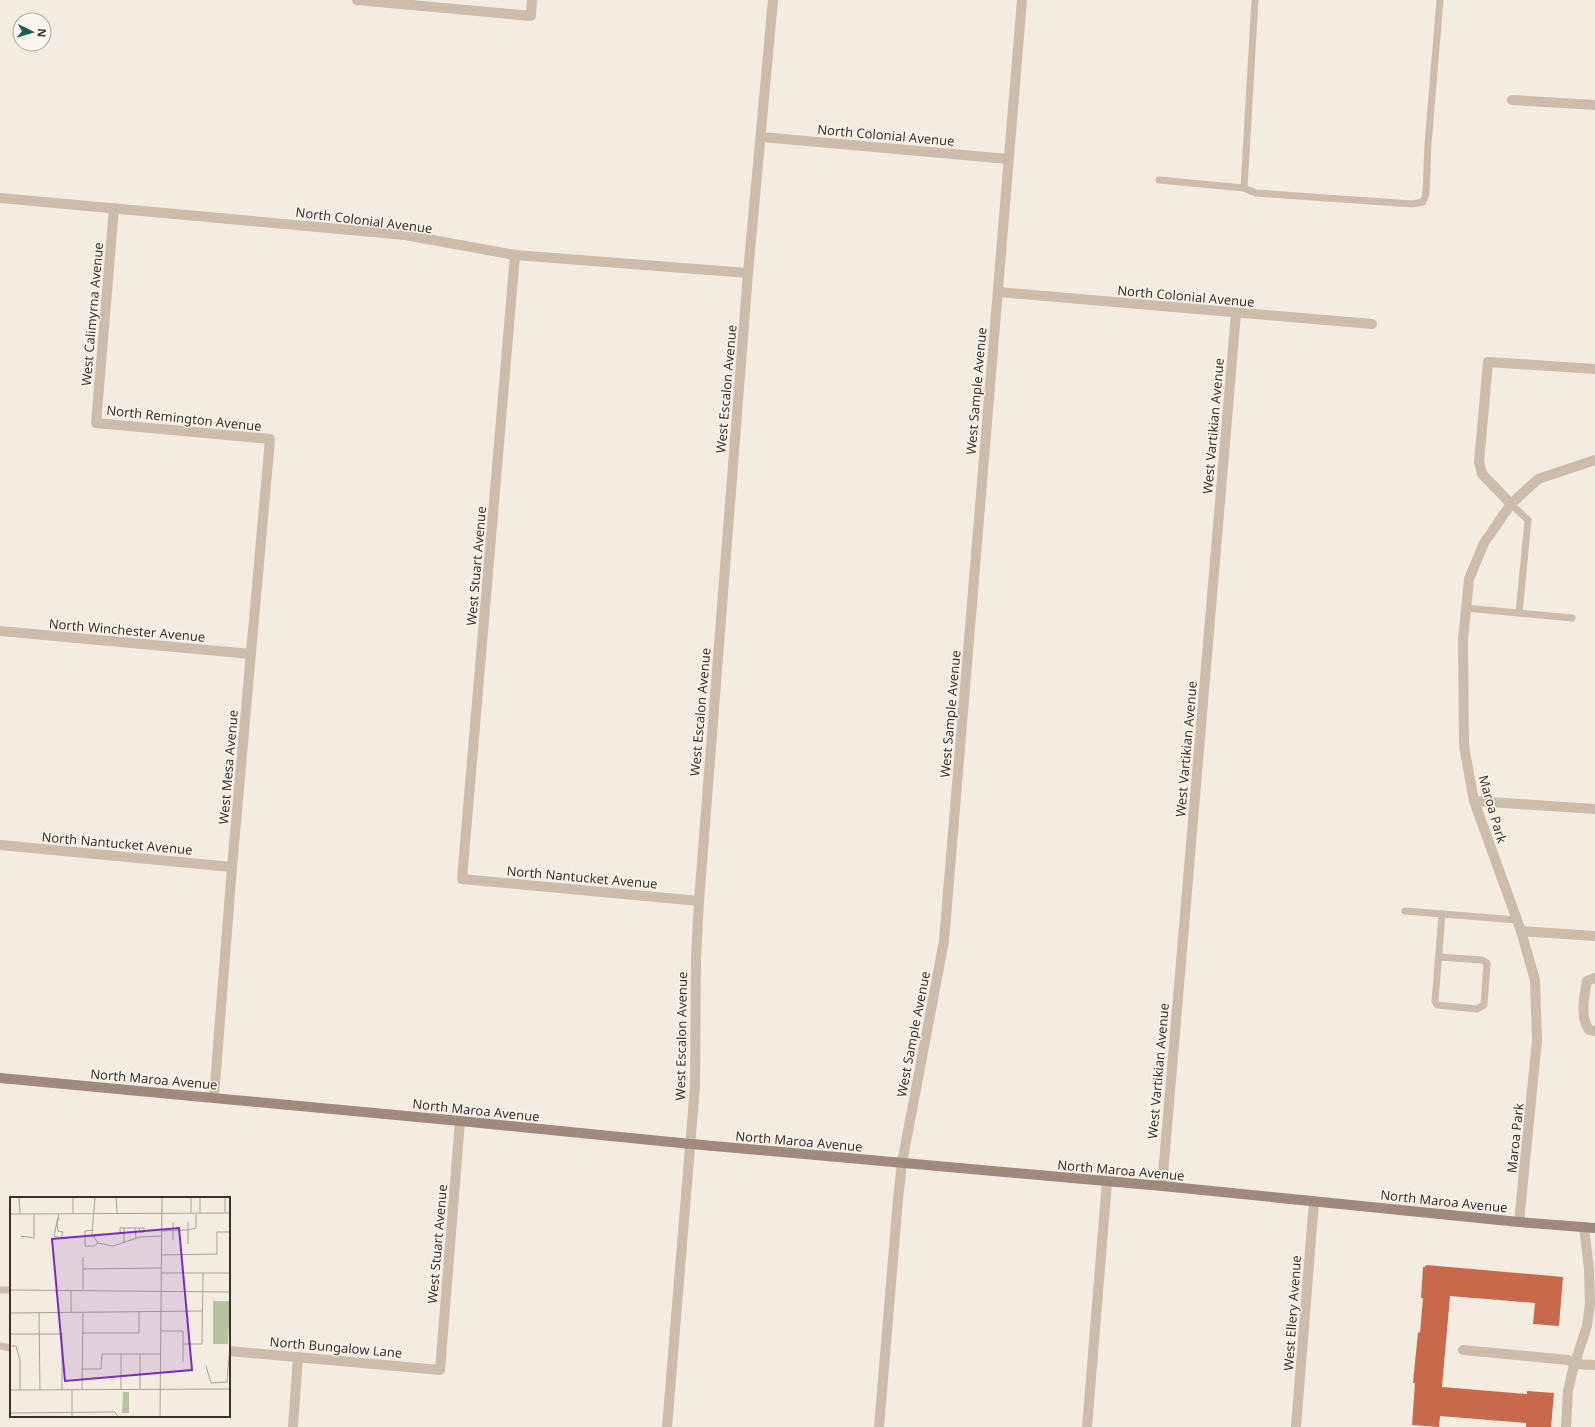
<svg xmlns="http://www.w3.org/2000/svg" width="1595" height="1427" font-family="'Noto Sans',sans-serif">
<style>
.building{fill:#c8694b}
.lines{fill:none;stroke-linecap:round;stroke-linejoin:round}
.lane{stroke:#cdbbac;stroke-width:7}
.street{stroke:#cdbbac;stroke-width:10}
.secondary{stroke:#a18a7d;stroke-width:10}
.labels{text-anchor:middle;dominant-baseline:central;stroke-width:3;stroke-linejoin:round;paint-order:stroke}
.street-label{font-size:13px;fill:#3b302b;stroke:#fbf5ee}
.inset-road{fill:none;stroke:#aaa098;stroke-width:1}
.view{fill:#7b2cbf;fill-opacity:0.15;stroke:#7b2cbf;stroke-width:2}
.inset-edge{fill:none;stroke:#3b302b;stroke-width:2}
</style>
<rect width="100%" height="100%" fill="#f4ebe1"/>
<polygon class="building" points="1426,1265 1563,1277 1559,1326 1533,1324 1535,1303 1450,1296 1442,1387 1527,1394 1527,1391 1554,1393 1551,1427 1526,1427 1526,1423 1440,1416 1439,1427 1412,1425 1415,1383 1413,1383 1418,1332 1420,1333 1423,1298 1421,1298 1423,1267 1425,1267"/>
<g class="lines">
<g class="lane">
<polyline points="1159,180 1244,188 1256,193 1412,204 1423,202 1426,194 1428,144 1440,0"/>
<polyline points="1244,188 1255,0"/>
<polyline points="1511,504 1528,520 1519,613"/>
<polyline points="1466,608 1572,618"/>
<polyline points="1405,911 1517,920"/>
<polyline points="1439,957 1482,960 1487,963 1484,1005 1477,1009 1437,1005 1435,1001 1442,914"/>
<polyline points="0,1290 11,1290"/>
<polyline points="0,1346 11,1348"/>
</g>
<g class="street">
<polyline points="357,0 531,16 532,0"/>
<polyline points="1512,100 1595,105"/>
<polyline points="761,137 1008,159"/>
<polyline points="0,198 405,235 515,255 748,273"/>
<polyline points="114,208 96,423 270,439 232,867 214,1097"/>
<polyline points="515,255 462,879 699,901"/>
<polyline points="998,292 1372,324"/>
<polyline points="1511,504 1482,474 1479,462 1488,362 1595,369"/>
<polyline points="0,631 251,654"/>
<polyline points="1474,801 1595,809"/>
<polyline points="0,845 232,867"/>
<polyline points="1521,931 1595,936"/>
<path d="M1595,978L1587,981C1584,997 1580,1017 1589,1030L1595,1031"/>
<polyline points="1162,1186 1236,313"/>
<polyline points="1519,1222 1537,1040 1535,980 1521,931 1474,801 1464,746 1463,640 1469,579 1484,543 1511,504 1538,479 1595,460"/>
<polyline points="1463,1350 1568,1360 1575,1364 1595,1365"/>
<polyline points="229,1351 440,1370 460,1121"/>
<polyline points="293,1427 298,1357"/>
<polyline points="667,1427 695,1086 696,957 699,901 748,273 773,0"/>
<polyline points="879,1427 898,1199 902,1163 944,941 1022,0"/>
<polyline points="1087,1427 1107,1182"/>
<polyline points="1296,1427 1314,1201"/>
<polyline points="1566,1427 1568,1391 1573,1369 1587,1326 1590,1304 1589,1269 1584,1227"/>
</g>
<polyline class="secondary" points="0,1078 460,1121 691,1144 1162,1186 1519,1222 1595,1228"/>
</g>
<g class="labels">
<g class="street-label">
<text transform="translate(886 135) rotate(5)">North Colonial Avenue</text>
<text transform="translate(364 220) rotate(7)">North Colonial Avenue</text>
<text transform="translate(1186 296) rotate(5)">North Colonial Avenue</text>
<text transform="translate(92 314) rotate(-85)">West Calimyrna Avenue</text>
<text transform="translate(726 389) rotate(-85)">West Escalon Avenue</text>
<text transform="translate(976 391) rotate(-85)">West Sample Avenue</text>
<text transform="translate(184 418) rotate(6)">North Remington Avenue</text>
<text transform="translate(1213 426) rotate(-85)">West Vartikian Avenue</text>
<text transform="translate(476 566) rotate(-85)">West Stuart Avenue</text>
<text transform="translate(127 630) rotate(5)">North Winchester Avenue</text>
<text transform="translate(700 712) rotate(-85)">West Escalon Avenue</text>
<text transform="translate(950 714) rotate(-85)">West Sample Avenue</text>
<text transform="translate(1186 749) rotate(-85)">West Vartikian Avenue</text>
<text transform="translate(228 767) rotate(-85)">West Mesa Avenue</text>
<text transform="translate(1493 809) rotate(74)">Maroa Park</text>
<text transform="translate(117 843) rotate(5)">North Nantucket Avenue</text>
<text transform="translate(582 877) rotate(5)">North Nantucket Avenue</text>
<text transform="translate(913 1034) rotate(-79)">West Sample Avenue</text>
<text transform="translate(681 1036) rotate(-89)">West Escalon Avenue</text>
<text transform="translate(1158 1071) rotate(-85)">West Vartikian Avenue</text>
<text transform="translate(154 1079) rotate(5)">North Maroa Avenue</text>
<text transform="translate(476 1110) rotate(6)">North Maroa Avenue</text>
<text transform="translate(1515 1138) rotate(-84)">Maroa Park</text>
<text transform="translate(799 1141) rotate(5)">North Maroa Avenue</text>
<text transform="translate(1121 1170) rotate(5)">North Maroa Avenue</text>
<text transform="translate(1444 1201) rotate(6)">North Maroa Avenue</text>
<text transform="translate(437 1244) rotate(-85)">West Stuart Avenue</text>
<text transform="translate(1292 1313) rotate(-86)">West Ellery Avenue</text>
<text transform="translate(336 1347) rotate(5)">North Bungalow Lane</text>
</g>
</g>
<g transform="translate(10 1197)">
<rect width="220" height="220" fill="#f4ebe1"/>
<path d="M203,104H220L218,147H203ZM113,195H119V216H112Z" fill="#b8c4a0"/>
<path class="inset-road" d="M9,0L10,17M85,0L82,37L88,46L103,49L130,40L152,39M106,0L107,16M63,16V0M181,16V0M190,16V0M215,16V0M0,17L220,16M48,20L44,39L51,41L53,35L48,34L47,25L49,22L48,16M163,25V43M114,31H110V35L114,36M125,31H134V35H130L129,31M83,33L75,34V49H84L88,46M151,34L178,33V25M11,39L24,41V17M114,46V31H125L126,41M178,47V33L186,31V17M151,58L207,57V35H220M73,60V93M73,72L151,71M151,76H220M0,93L220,95M61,115V93M0,116L193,114M29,116L30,193M151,134H173V165M73,136H129V115M0,137H52V193M173,147H192L193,76M0,149H6L10,163V193M196,169L201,186L217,185L220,148M72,172H91L92,157H151M72,192L73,116M111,192V157M130,192V157M0,193L220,192M0,216L105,215L108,220M62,220V193M150,220L152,0"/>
<path class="view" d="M169,31L182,173L55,184L42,42Z"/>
<rect width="220" height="220" class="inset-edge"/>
</g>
<g transform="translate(32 32) rotate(95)"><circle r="19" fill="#fbf5ee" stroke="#aea6a0"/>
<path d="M0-3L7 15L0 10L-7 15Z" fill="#1f5a5e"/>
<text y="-6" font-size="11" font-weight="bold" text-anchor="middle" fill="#3b302b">N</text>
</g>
</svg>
